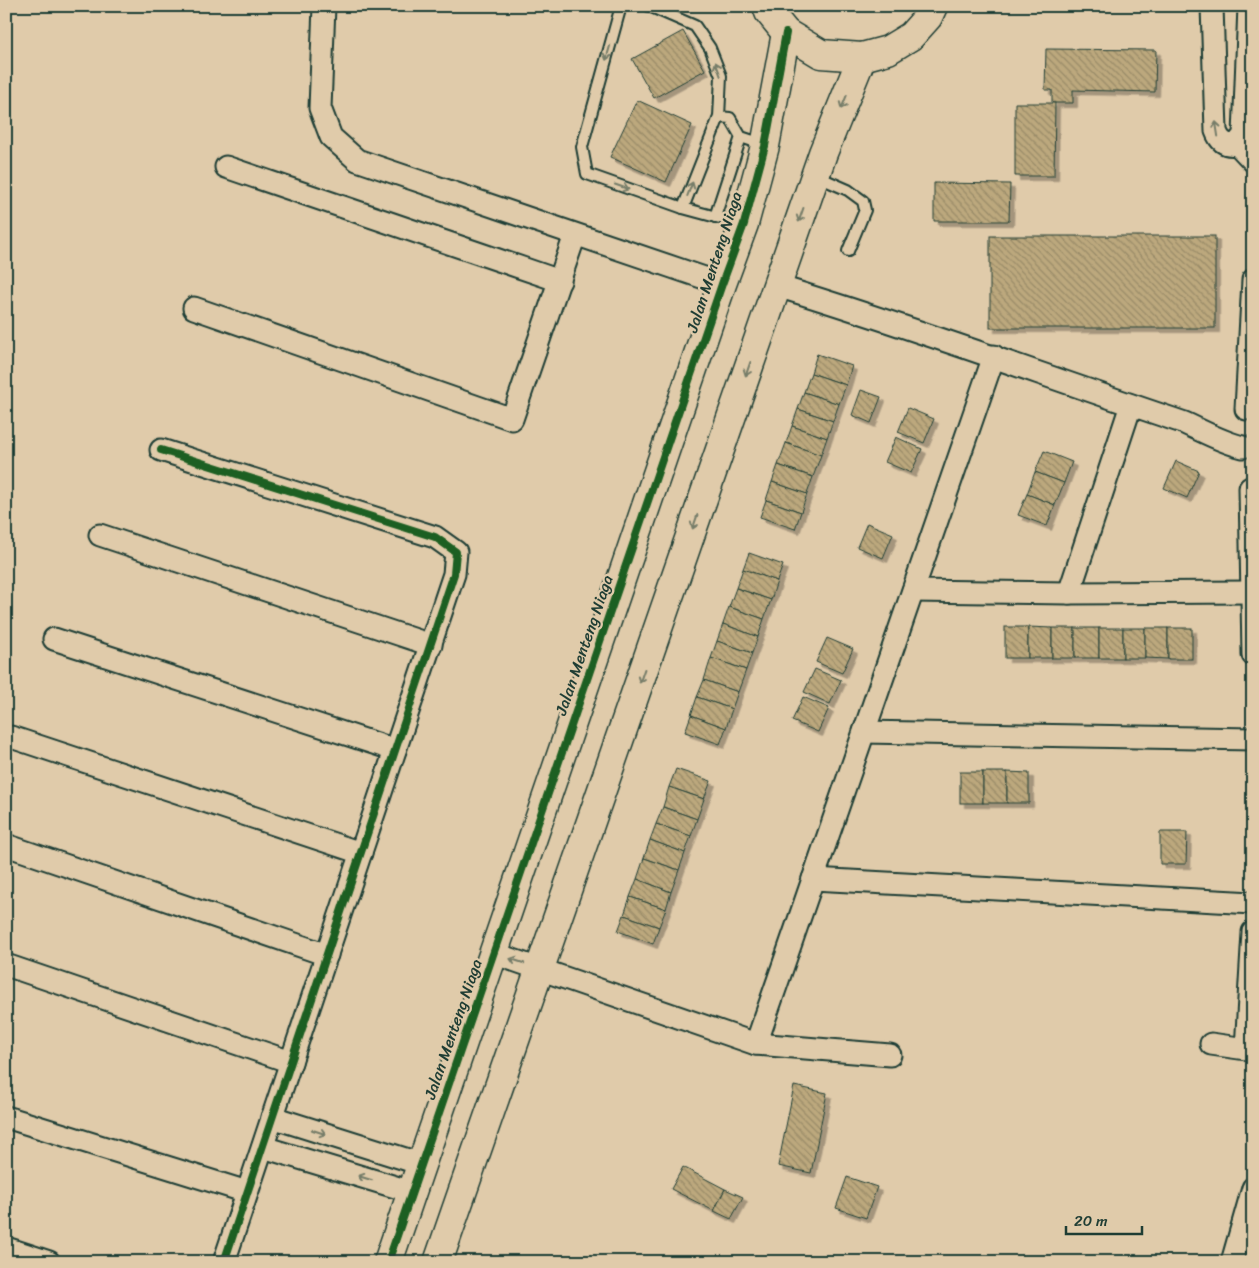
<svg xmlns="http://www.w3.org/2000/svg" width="1259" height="1268" font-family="Sriracha,sans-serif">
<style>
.building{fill:url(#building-back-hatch);stroke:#1f3d34;filter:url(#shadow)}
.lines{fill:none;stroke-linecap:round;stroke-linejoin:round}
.lane-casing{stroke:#1f3d34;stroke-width:14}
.street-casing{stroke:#1f3d34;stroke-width:25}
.secondary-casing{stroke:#1f3d34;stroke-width:31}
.lane{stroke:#e0cbaa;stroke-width:10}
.street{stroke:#e0cbaa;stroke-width:21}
.secondary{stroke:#e0cbaa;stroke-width:28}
.cycleway-casing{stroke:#e0cbaa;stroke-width:11}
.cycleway{stroke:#1b5e20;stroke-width:8}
.oneway{stroke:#767d69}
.labels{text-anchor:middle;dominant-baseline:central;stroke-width:4.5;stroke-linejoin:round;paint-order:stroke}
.street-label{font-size:16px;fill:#1f3d34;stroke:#e0cbaa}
</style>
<defs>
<pattern id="building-back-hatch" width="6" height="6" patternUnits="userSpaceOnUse" patternTransform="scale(1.25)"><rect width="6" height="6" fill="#bca87d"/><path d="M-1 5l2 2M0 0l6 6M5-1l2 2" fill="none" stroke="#988a67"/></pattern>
<filter id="shadow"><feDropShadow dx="4.5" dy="4.5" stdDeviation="0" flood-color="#0004"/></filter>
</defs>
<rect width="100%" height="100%" fill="#e0cbaa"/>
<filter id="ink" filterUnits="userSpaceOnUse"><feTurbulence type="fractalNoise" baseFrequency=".02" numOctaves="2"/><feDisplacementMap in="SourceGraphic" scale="10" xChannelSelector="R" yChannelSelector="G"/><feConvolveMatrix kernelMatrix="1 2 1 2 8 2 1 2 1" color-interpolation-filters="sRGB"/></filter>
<g filter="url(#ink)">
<g class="building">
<polygon points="683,31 705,70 654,98 632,59"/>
<polygon points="1046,49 1156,50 1155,92 1073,90 1073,103 1052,103 1052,90 1045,90"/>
<polygon points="637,100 692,125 666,182 610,157"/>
<polygon points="1015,103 1055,103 1054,176 1015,176"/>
<polygon points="934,183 1010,184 1009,221 934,221"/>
<rect x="990" y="236" width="225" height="92"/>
<polygon points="817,354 852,366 846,385 811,373"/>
<polygon points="811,373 846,385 839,404 804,392"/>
<polygon points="861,390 881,397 871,423 852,415"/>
<polygon points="804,392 839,404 833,421 798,409"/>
<polygon points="908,408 934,419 924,443 898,432"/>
<polygon points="798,409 833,421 827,438 792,426"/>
<polygon points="792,426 827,438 821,455 786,443"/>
<polygon points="896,437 922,449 911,473 885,462"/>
<polygon points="786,443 821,455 813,477 778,465"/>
<polygon points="1044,451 1072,462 1064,483 1035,472"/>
<polygon points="1176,461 1199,471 1187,498 1164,488"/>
<polygon points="778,465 813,477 807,494 772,482"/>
<polygon points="1035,472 1064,483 1055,505 1027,494"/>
<polygon points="772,482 807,494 801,512 766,500"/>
<polygon points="1027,494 1055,505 1047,526 1018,515"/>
<polygon points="766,500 801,512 795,529 760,517"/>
<polygon points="867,523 893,534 883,558 857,547"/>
<polygon points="749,553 783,565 777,581 743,569"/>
<polygon points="743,569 777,581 771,600 736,588"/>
<polygon points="736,588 771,600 764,619 729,607"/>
<polygon points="729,607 764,619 758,637 723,624"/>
<polygon points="723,624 758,637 752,653 717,641"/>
<rect x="1005" y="627" width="23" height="31"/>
<polygon points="1028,627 1052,628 1052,658 1028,658"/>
<rect x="1052" y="628" width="23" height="30"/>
<rect x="1075" y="628" width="24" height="30"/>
<rect x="1099" y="628" width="24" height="30"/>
<rect x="1123" y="628" width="22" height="30"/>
<polygon points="1145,628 1168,628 1168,659 1145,658"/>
<rect x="1168" y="628" width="24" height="31"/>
<polygon points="827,638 853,649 842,673 816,662"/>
<polygon points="717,641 752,653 746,670 711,658"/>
<polygon points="711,658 746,670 738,692 704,680"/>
<polygon points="815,669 841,680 830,704 804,692"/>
<polygon points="704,680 738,692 732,709 697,697"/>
<polygon points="697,697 732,709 726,728 691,715"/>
<polygon points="803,697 829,708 818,732 792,721"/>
<polygon points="691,715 726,728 720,744 685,732"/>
<polygon points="676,769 711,781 704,799 669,787"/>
<rect x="960" y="772" width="23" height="31"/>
<rect x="983" y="772" width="24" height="31"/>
<polygon points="1007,772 1029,773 1029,803 1007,803"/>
<polygon points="669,787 704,799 697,819 663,807"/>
<polygon points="663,807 697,819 691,836 656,824"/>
<polygon points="656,824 691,836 685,853 650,840"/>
<polygon points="1160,832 1187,832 1186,864 1160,864"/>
<polygon points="650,840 685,853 679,870 644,858"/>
<polygon points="644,858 679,870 671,892 637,879"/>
<polygon points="637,879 671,892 666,909 630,897"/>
<polygon points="630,897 666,909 659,927 624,915"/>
<polygon points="624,915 659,927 653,944 618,931"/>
<polygon points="794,1086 827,1093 811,1173 778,1166"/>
<polygon points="683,1167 725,1189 714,1211 671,1189"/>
<polygon points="847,1177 877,1187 866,1218 836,1208"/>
<polygon points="725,1189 743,1197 731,1219 714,1211"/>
</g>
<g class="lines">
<g class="lane-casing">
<g id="lane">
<polyline points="621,6 582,147 587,174 683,208"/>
<polyline points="649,6 695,26 710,48 721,76 719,117 683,208 742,224"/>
<polyline points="719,117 730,118 741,137 765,145"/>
<polyline points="816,176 848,190 863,201 865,210 848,251"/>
<polyline points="715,217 741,137"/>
</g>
</g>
<g class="street-casing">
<g id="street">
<polyline points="324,6 320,108 331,137 357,160 722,284"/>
<path d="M1212,6L1216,131C1220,142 1226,146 1237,144L1244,135L1249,6"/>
<polyline points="1237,144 1253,161"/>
<polyline points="226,167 560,281"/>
<path d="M777,286C913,327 1047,377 1182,422C1203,431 1221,442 1243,447"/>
<polyline points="194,308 512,419 575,235"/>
<polyline points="1246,409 1253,280"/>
<polyline points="161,450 435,537 456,552 454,574 224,1262"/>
<polyline points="1250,488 1253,655"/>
<polyline points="100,535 431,645"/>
<polyline points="913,591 1069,593 1253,592"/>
<polyline points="1069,593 1131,405"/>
<polyline points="54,639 395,750"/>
<polyline points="864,732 1253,739"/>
<polyline points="11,737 361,853"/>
<polyline points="6,845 327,955"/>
<polyline points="813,879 1253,903"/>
<polyline points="493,953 756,1044 890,1055"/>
<polyline points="6,965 291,1062"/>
<polyline points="756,1044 994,356"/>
<polyline points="1211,1044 1246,1049 1253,1047"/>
<polyline points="1246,1049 1253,932"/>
<polyline points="6,1117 247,1192"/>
<polyline points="272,1117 421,1164"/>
<polyline points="263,1147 412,1192"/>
<polyline points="6,1248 49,1262"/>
<polyline points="1232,1262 1253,1188"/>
</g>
</g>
<g class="secondary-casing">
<g id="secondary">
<polyline points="767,6 769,12 786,33 821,54 862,57 888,50 911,36 928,17 933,6"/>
<polyline points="388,1262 722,284 744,224 765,146 786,33"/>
<polyline points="438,1262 823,153 862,57"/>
</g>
</g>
<use href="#lane" class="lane"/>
<use href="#street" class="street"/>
<use href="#secondary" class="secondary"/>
<g class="cycleway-casing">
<g id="cycleway">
<polyline points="161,450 435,537 456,552 454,574 224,1262"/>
<polyline points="388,1262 722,284 744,224 765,146 786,33"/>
</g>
</g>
<use href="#cycleway" class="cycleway"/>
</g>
<defs><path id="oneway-shaft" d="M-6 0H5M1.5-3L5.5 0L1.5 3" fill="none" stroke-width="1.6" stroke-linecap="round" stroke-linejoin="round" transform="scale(1.25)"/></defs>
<g class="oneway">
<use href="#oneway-shaft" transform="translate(608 53) rotate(106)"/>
<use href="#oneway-shaft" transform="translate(718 69) rotate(-111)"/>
<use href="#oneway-shaft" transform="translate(844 102) rotate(112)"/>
<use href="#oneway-shaft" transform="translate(1217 129) rotate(-99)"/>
<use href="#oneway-shaft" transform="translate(622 187) rotate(19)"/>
<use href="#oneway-shaft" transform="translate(690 189) rotate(-69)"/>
<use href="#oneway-shaft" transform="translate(801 215) rotate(109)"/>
<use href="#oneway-shaft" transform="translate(748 369) rotate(109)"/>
<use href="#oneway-shaft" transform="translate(695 522) rotate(109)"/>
<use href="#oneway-shaft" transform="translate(642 676) rotate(109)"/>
<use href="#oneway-shaft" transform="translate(517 961) rotate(-162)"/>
<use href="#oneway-shaft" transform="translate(319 1132) rotate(18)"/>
<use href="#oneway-shaft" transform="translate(365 1178) rotate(-163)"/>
</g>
</g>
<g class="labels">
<g class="street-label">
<text transform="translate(714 262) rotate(-72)">Jalan Menteng Niaga</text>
<text transform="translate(584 645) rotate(-71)">Jalan Menteng Niaga</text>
<text transform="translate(453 1029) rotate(-71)">Jalan Menteng Niaga</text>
</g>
</g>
<rect width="1259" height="1268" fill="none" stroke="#e0cbaa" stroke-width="25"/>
<rect x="12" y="12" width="1234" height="1243" fill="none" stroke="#1f3d34" stroke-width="2" filter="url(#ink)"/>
<path d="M1066 1226v8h76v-8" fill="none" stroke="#1f3d34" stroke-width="2.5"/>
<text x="1074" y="1226" font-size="15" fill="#1f3d34" stroke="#e0cbaa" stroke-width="4" paint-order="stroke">20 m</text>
</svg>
